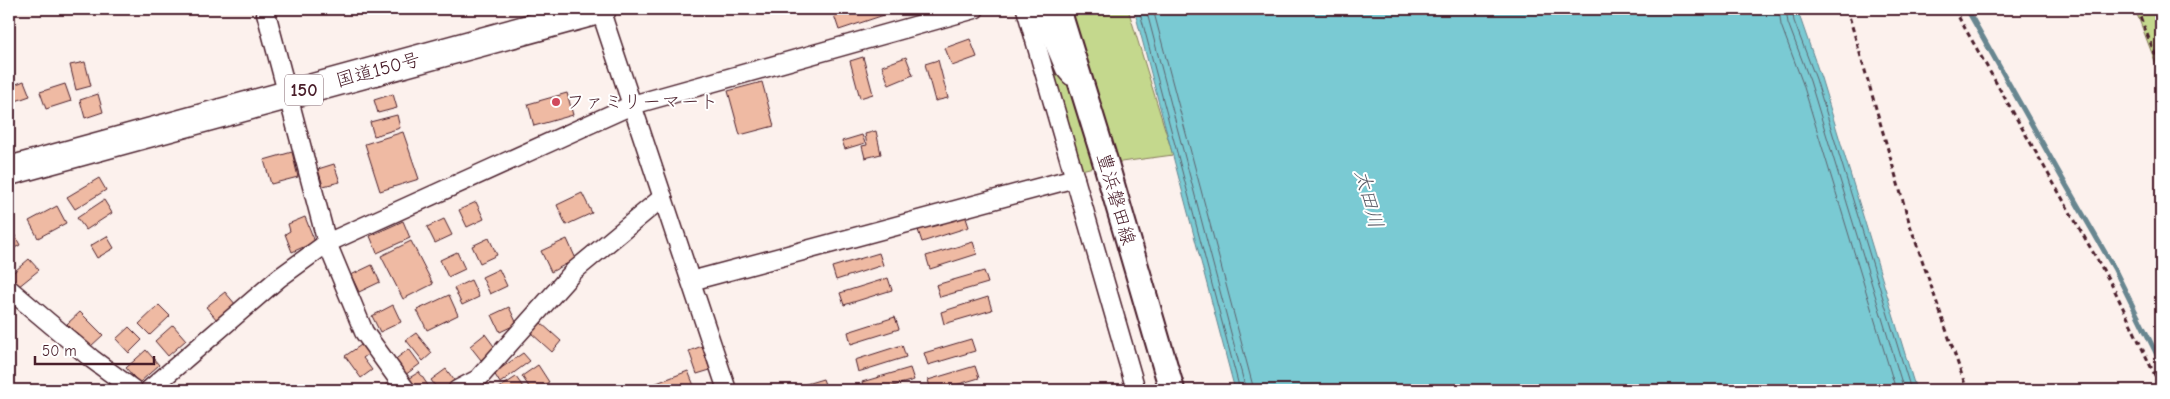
<svg xmlns="http://www.w3.org/2000/svg" width="2170" height="399" font-family="'Comic Neue','Klee One',sans-serif">
<style>
.green{fill:#c4d88d;stroke:#877c5c}
.water{fill:#7acad3;stroke:#678690}
.lines{fill:none;stroke-linecap:round;stroke-linejoin:round}
.shore{stroke:#5d636e;stroke-width:1}
.stream{stroke:#678690;stroke-width:5}
.building{fill:#efbaa3;stroke:#4a1f2b}
.minor-casing{stroke:#4a1f2b;stroke-width:21}
.secondary-casing{stroke:#4a1f2b;stroke-width:28}
.trunk-casing{stroke:#4a1f2b;stroke-width:31}
.path{stroke:#4a1f2b;stroke-width:3;stroke-dasharray:5 4;stroke-linecap:butt}
.minor{stroke:#fff;stroke-width:18}
.secondary{stroke:#fff;stroke-width:24}
.trunk{stroke:#fff;stroke-width:28}
.poi-dot{fill:#d1495b;stroke:#fff;stroke-width:2}
.labels{text-anchor:middle;dominant-baseline:central;stroke-width:4;stroke-linejoin:round;paint-order:stroke}
.shield{fill:#fff;stroke:#80626b;stroke-width:1}
.shield-label{font-size:18px;font-weight:bold;fill:#4a1f2b}
.street-label{font-size:19px;fill:#4a1f2b;stroke:#fff}
.poi-label{font-size:19px;fill:#4a1f2b;stroke:#fff;text-anchor:start}
.water-label{font-size:20px;font-style:italic;fill:#5b5b66;stroke:#fff}
</style>
<rect width="100%" height="100%" fill="#fcf1ed"/>
<filter id="ink" filterUnits="userSpaceOnUse"><feTurbulence type="fractalNoise" baseFrequency=".02" numOctaves="2"/><feDisplacementMap in="SourceGraphic" scale="10" xChannelSelector="R" yChannelSelector="G"/><feConvolveMatrix kernelMatrix="1 2 1 2 8 2 1 2 1" color-interpolation-filters="sRGB"/></filter>
<g filter="url(#ink)">
<g class="green">
<polygon points="1029,9 1128,9 1173,155 1106,164 1073,172"/>
<polygon points="2135,9 2161,9 2161,77"/>
</g>
<polygon class="water" points="1134,9 1797,9 1821,78 1916,390 1235,390"/>
<g class="lines">
<g class="shore">
<polyline points="1139,9 1240,390"/>
<polyline points="1146,9 1246,390"/>
<polyline points="1153,9 1254,390"/>
<polyline points="1779,9 1781,25 1803,84 1896,390"/>
<polyline points="1786,9 1788,23 1810,81 1904,390"/>
<polyline points="1792,9 1794,21 1816,79 1911,390"/>
</g>
<polyline class="stream" points="1967,9 2062,178 2114,268 2161,363"/>
</g>
<g class="building">
<polygon points="842,9 882,9 884,15 839,30 833,12"/>
<polygon points="911,9 928,9 913,14"/>
<polygon points="970,39 977,57 952,66 945,48"/>
<polygon points="863,57 873,94 860,98 850,61"/>
<polygon points="906,57 913,75 889,85 882,66"/>
<polygon points="938,60 948,98 935,101 925,64"/>
<polygon points="85,62 91,86 76,90 70,65"/>
<polygon points="24,81 30,96 10,103 9,87"/>
<polygon points="762,82 774,126 740,135 728,91"/>
<polygon points="65,84 71,101 46,109 40,92"/>
<polygon points="567,93 573,115 534,126 528,104"/>
<polygon points="98,94 103,112 85,118 80,100"/>
<polygon points="393,94 397,108 378,113 374,100"/>
<polygon points="397,115 400,128 374,136 370,122"/>
<polygon points="876,131 881,154 865,158 862,146 867,145 865,134"/>
<polygon points="403,132 419,179 380,191 365,144"/>
<polygon points="862,135 865,143 845,149 842,141"/>
<polygon points="292,152 298,177 271,184 264,160"/>
<polygon points="334,164 340,182 323,186 318,169"/>
<polygon points="99,178 106,190 75,209 67,197"/>
<polygon points="582,193 592,213 566,225 557,205"/>
<polygon points="104,200 112,213 86,230 77,218"/>
<polygon points="476,202 484,219 467,227 459,210"/>
<polygon points="57,206 66,223 38,238 29,221"/>
<polygon points="965,215 969,227 922,242 918,230"/>
<polygon points="305,217 315,242 292,252 285,234 290,231 288,224"/>
<polygon points="444,219 452,235 435,243 427,227"/>
<polygon points="403,221 410,238 377,253 370,236"/>
<polygon points="11,228 20,245 9,251 9,230"/>
<polygon points="107,236 114,248 97,258 90,246"/>
<polygon points="489,238 497,255 480,263 472,246"/>
<polygon points="567,239 576,259 551,272 541,251"/>
<polygon points="411,241 433,284 403,299 381,256"/>
<polygon points="973,242 977,254 930,269 926,256"/>
<polygon points="457,252 465,269 448,277 440,260"/>
<polygon points="879,253 883,265 836,280 832,267"/>
<polygon points="29,259 39,270 18,287 9,276"/>
<polygon points="372,265 380,282 359,292 351,275"/>
<polygon points="499,269 507,286 490,294 482,277"/>
<polygon points="984,271 988,283 940,297 936,285"/>
<polygon points="888,278 892,290 844,305 840,293"/>
<polygon points="471,280 479,297 462,305 454,288"/>
<polygon points="225,292 236,305 217,320 206,307"/>
<polygon points="449,295 458,315 427,330 417,310"/>
<polygon points="988,297 992,310 944,324 941,312"/>
<polygon points="159,305 170,316 150,335 139,324"/>
<polygon points="393,305 401,322 380,332 372,316"/>
<polygon points="509,307 517,324 500,332 492,315"/>
<polygon points="80,312 103,335 90,347 67,324"/>
<polygon points="895,317 899,329 851,344 848,332"/>
<polygon points="541,323 561,341 552,352 531,333"/>
<polygon points="173,325 186,340 168,356 155,341"/>
<polygon points="129,327 142,340 129,353 116,339"/>
<polygon points="416,333 432,353 423,361 406,340"/>
<polygon points="485,334 496,349 481,360 470,346"/>
<polygon points="971,339 975,351 928,365 924,353"/>
<polygon points="364,343 371,352 363,358 372,370 361,378 345,356"/>
<polygon points="902,345 906,357 858,372 855,360"/>
<polygon points="702,346 710,370 697,374 689,351"/>
<polygon points="409,349 420,364 405,375 393,361"/>
<polygon points="146,350 159,365 139,383 126,368"/>
<polygon points="523,353 530,361 500,383 494,373"/>
<polygon points="538,365 549,382 535,390 531,390 522,376"/>
<polygon points="975,366 979,378 939,390 931,390 928,380"/>
<polygon points="910,368 914,380 879,390 865,390 862,382"/>
<polygon points="446,369 457,384 448,390 438,390 431,380"/>
<polygon points="688,371 695,388 690,390 656,390 654,384"/>
<polygon points="419,372 431,390 412,390 406,380"/>
<polygon points="516,377 525,390 496,390"/>
<polygon points="823,379 827,390 786,390"/>
<polygon points="388,383 394,390 379,390"/>
</g>
<g class="lines">
<g class="minor-casing">
<g id="minor">
<polyline points="265,9 327,243 364,332 406,390"/>
<polyline points="600,9 727,390"/>
<polyline points="1026,9 1136,390"/>
<polyline points="1040,9 1065,69 1071,76"/>
<polyline points="691,281 1075,178"/>
<polyline points="9,289 92,359 134,390"/>
<polyline points="149,390 279,278 327,243 632,105 975,9"/>
<polyline points="457,390 478,379 574,271 663,197"/>
</g>
</g>
<g class="secondary-casing">
<polyline id="secondary" points="1058,9 1106,164 1172,390"/>
</g>
<g class="trunk-casing">
<polyline id="trunk" points="9,171 602,9"/>
</g>
<g class="path">
<polyline points="1847,9 1910,225 1967,390"/>
<polyline points="1954,9 2114,289 2161,388"/>
<polyline points="2137,9 2161,69"/>
</g>
<use href="#minor" class="minor"/>
<use href="#secondary" class="secondary"/>
<use href="#trunk" class="trunk"/>
</g>
</g>
<circle class="poi-dot" cx="556" cy="102" r="5"/>
<g class="labels">
<rect class="shield" x="285" y="74.5" width="38" height="31" rx="4"/>
<g class="shield-label">
<text x="304" y="90">150</text>
</g>
<g class="street-label">
<text transform="translate(378 70) rotate(-15)">国道150号</text>
<text transform="translate(1116 199) rotate(74)">豊浜磐田線</text>
</g>
<g class="poi-label">
<text x="566" y="102">ファミリーマート</text>
</g>
<g class="water-label">
<text transform="translate(1369 199) rotate(75)">太田川</text>
</g>
</g>
<rect width="2170" height="399" fill="none" stroke="#fff" stroke-width="30"/>
<rect x="15" y="15" width="2140" height="369" fill="none" stroke="#4a1f2b" stroke-width="2" filter="url(#ink)"/>
<path d="M35 356v8h119v-8" fill="none" stroke="#4a1f2b" stroke-width="2.5"/>
<text x="42" y="356" font-size="15" fill="#4a1f2b" stroke="#ffffff" stroke-width="4" paint-order="stroke">50 m</text>
</svg>
